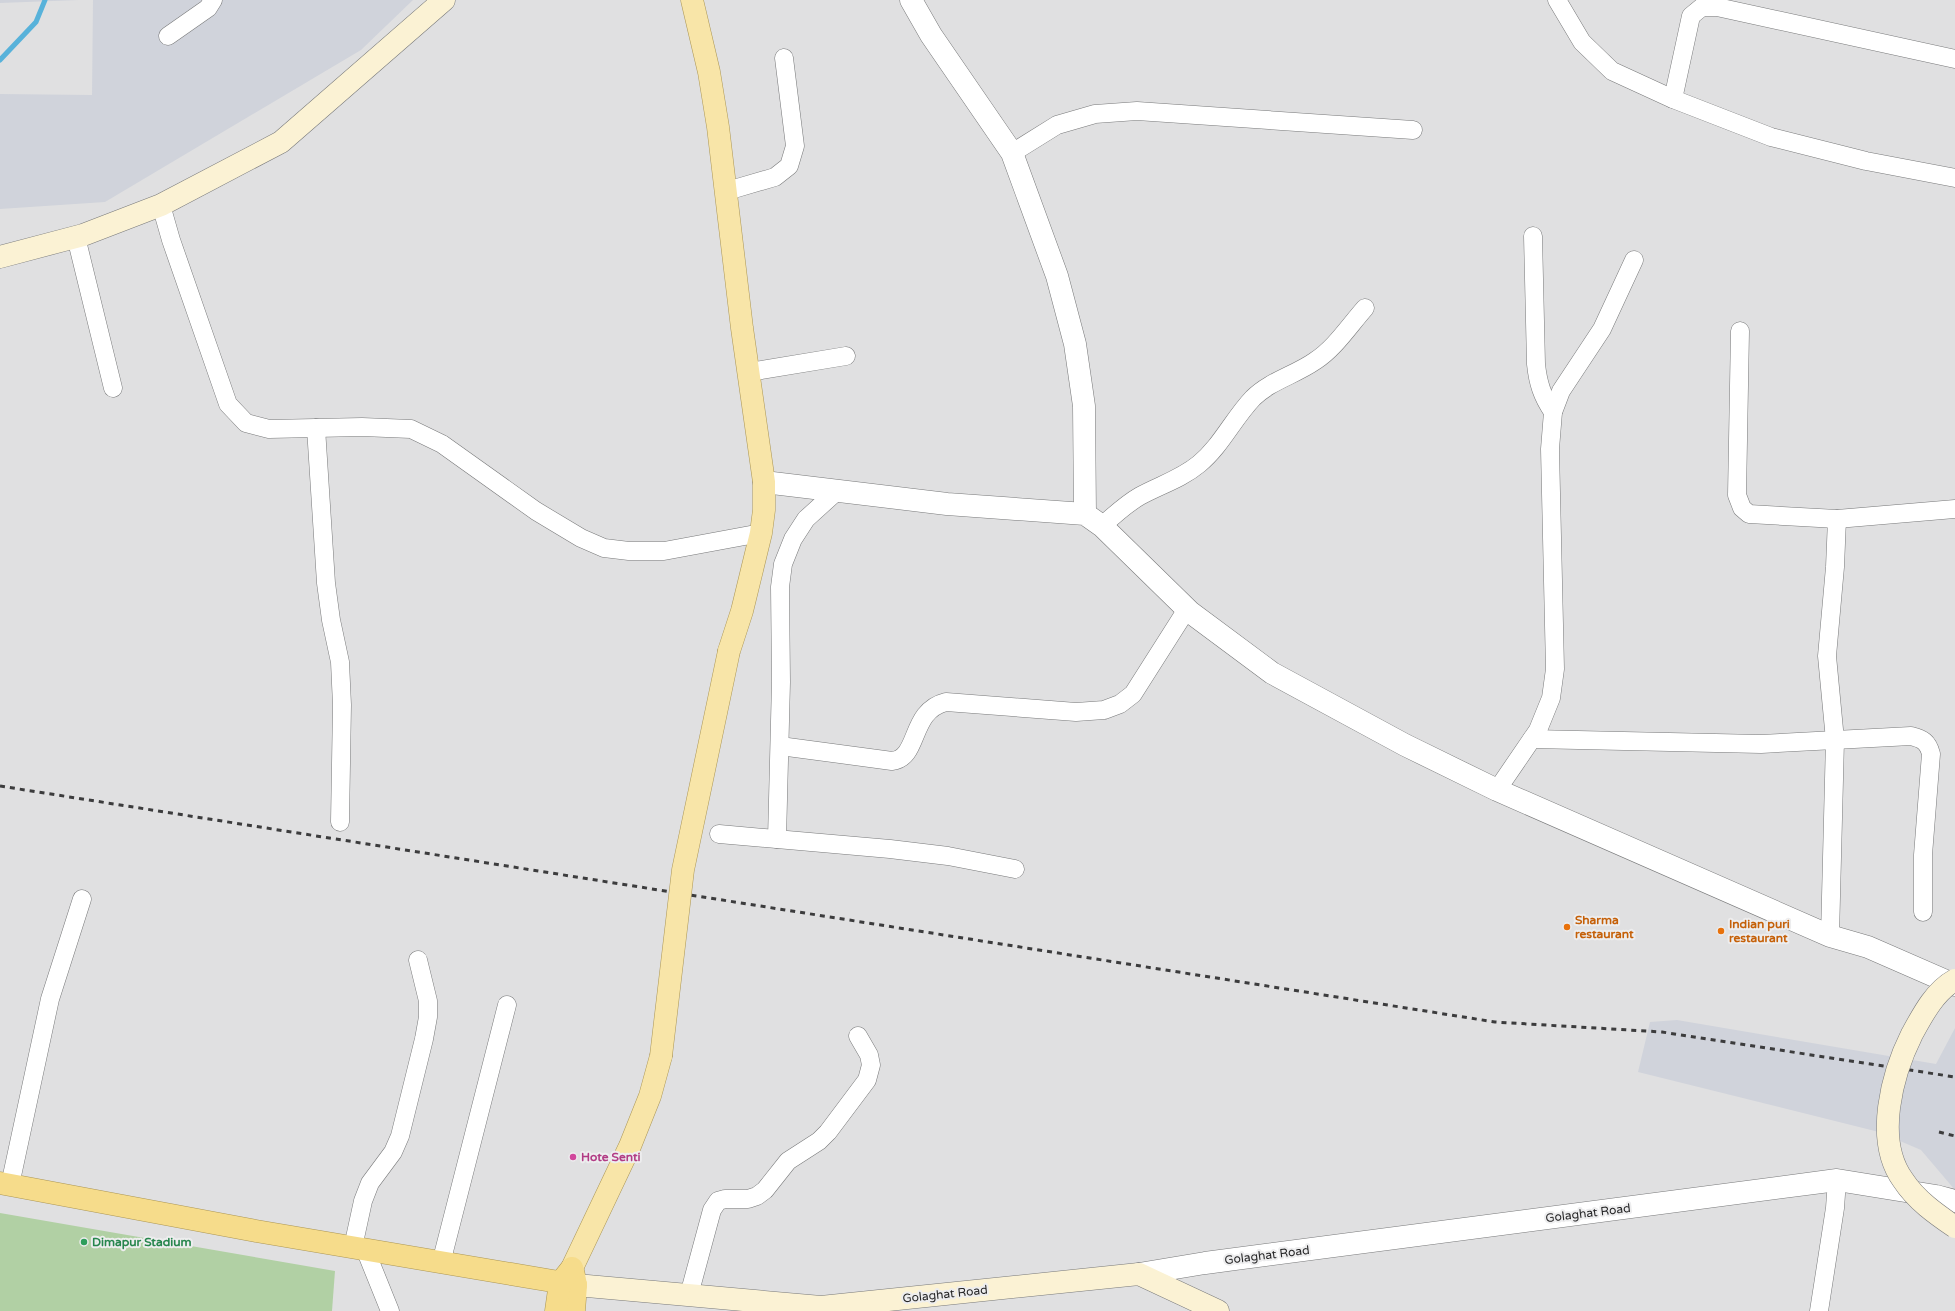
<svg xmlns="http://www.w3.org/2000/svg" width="1955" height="1311" font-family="'Varela Round',sans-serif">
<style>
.built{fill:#d0d3db}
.green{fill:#b1d0a4}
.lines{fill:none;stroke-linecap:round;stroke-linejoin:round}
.stream{stroke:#58b2da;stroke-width:5}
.minor-casing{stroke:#78797a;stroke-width:19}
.tertiary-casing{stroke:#78797a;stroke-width:23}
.secondary-casing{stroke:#78797a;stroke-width:23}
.primary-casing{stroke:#ab9655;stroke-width:23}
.trunk-casing{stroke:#ab9655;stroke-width:23}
.minor{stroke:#fff;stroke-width:18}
.tertiary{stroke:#fff;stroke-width:22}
.secondary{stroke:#fbf2d4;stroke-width:22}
.primary{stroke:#f8e5a8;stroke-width:22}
.trunk{stroke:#f6dc8b;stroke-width:22}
.rail{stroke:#3c3c3d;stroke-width:3;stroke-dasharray:5 5;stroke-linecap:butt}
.secondary-bridge-casing{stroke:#78797a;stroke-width:23;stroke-linecap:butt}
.primary-bridge-casing{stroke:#ab9655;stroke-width:23;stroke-linecap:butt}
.secondary-bridge{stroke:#fbf2d4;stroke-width:22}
.primary-bridge{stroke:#f8e5a8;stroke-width:22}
.food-dot{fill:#e8710a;stroke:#ededee;stroke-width:1.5}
.hotel-dot{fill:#d1479c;stroke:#ededee;stroke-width:1.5}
.leisure-dot{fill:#2e9e5b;stroke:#ededee;stroke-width:1.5}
.labels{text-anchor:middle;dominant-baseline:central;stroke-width:4;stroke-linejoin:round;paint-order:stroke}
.food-label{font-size:12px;font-weight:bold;fill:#c56008;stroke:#ededee;text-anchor:start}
.hotel-label{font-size:12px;font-weight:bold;fill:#b23c85;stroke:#ededee;text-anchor:start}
.street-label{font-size:12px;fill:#252526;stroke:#ededee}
.leisure-label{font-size:12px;font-weight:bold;fill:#27864d;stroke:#ededee;text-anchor:start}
</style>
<rect width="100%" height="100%" fill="#e0e0e1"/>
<g class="built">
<polygon points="0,0 79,0 0,3"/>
<polygon points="93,0 413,0 361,50 105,202 0,209 0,94 92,95"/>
<polygon points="1677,1020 1936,1064 1955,1028 1955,1190 1921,1150 1879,1132 1638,1072 1650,1022"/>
</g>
<polygon class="green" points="0,1213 335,1271 332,1311 0,1311"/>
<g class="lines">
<polyline class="stream" points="0,60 36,22 45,0"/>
<g class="minor-casing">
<g id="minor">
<polyline points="1557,0 1582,42 1612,71 1673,99 1771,137 1866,161 1955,178"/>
<polyline points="168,36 208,8 213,0"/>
<polyline points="1673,99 1691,16 1702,7 1717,7 1955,59"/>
<polyline points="1012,153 1057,125 1095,114 1137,111 1413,130"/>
<polyline points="727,191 775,177 789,166 795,146 784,58"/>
<polyline points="161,205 171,240 228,404 246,423 269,429 362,427 411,429 442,444 536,511 581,538 604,548 629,551 664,551 761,533"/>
<path d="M1533,236L1536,364C1538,383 1542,396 1553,412"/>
<polyline points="76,237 113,388"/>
<polyline points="1740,331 1737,495 1742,508 1749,514 1837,519 1955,509"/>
<polyline points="749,372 846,356"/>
<polyline points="316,428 326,583 331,620 340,662 342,705 340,822"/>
<path d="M1102,526C1114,515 1126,504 1140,496C1160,485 1181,479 1199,464C1221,446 1233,419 1253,398C1270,381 1295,375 1315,361C1335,348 1349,326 1365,308"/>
<path d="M1532,739L1761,744L1911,736C1923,739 1928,742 1931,754L1923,855V912"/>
<path d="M780,746L892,761C920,758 909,711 946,702L1076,712L1104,710L1120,704L1133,694L1187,609"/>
<polyline points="1497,790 1538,730 1551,698 1555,669 1550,449 1553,412 1561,391 1602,329 1634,260"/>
<polyline points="719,834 890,849 948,856 1015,869"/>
<polyline points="777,839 781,682 780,587 783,564 793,539 806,519 838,490"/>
<polyline points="1830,936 1835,740 1827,656 1835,567 1837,519"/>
<polyline points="10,1185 50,999 82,899"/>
<polyline points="353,1247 363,1201 370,1183 393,1152 400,1136 424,1039 428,1017 428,1001 418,960"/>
<polyline points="365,1249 390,1311"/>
<polyline points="441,1263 507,1005"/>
<polyline points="689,1295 712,1210 718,1201 725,1199 748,1199 757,1196 765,1190 788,1161 819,1141 828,1132 867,1080 871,1065 869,1055 858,1036"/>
<polyline points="1819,1311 1835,1208 1837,1180"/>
</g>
</g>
<g class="tertiary-casing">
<g id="tertiary">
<polyline points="911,0 931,35 1012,153 1057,276 1075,344 1084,406 1085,514"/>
<polyline points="764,482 947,504 1085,514 1102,526 1190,612 1272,673 1405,745 1497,790 1830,936 1868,947 1955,985"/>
<polyline points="1139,1274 1205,1263 1837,1180 1936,1196 1955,1201"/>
</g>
</g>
<g class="secondary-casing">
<g id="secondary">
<polyline points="0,257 83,235 161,205 281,142 444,0"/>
<polyline points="576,1285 821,1307 1139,1274 1218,1311"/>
</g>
</g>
<g class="primary-casing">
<g id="primary">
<polyline points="692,0 709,72 718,127 742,328 764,482 764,510 761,533 742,611 729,651"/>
<polyline points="572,1268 630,1146 650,1096 661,1056"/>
</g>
</g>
<g class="trunk-casing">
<g id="trunk">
<polyline points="0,1183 256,1231 576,1285"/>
<polyline points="573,1271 576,1285 574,1311"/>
<polyline points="556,1311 560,1283 572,1268"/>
</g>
</g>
<use href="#minor" class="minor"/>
<use href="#tertiary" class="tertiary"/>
<use href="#secondary" class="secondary"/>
<use href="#primary" class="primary"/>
<use href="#trunk" class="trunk"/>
<g class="rail">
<polyline points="0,786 1495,1022 1662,1032 1955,1077"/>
<polyline points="1939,1132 1955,1136"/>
</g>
<g class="secondary-bridge-casing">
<path id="secondary-bridge" d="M1955,980C1935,991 1923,1014 1912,1034C1892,1074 1874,1140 1903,1180C1916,1200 1936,1214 1955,1227"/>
</g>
<g class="primary-bridge-casing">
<polyline id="primary-bridge" points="661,1056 683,870 729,651"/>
</g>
<use href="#secondary-bridge" class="secondary-bridge"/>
<use href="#primary-bridge" class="primary-bridge"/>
</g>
<g class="food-dot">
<circle cx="1567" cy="927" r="4"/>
<circle cx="1721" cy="931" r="4"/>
</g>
<circle class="hotel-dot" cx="573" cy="1157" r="4"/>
<circle class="leisure-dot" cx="84" cy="1242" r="4"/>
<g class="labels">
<g class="food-label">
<text x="1575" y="920">Sharma<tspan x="1575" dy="14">restaurant</tspan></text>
<text x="1729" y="924">Indian puri<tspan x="1729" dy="14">restaurant</tspan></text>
</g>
<g class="hotel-label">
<text x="581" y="1157">Hote Senti</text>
</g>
<g class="street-label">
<text transform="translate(1588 1213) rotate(-7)">Golaghat Road</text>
<text transform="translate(1267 1255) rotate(-7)">Golaghat Road</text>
<text transform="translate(945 1294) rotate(-6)">Golaghat Road</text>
</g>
<g class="leisure-label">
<text x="92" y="1242">Dimapur Stadium</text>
</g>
</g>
</svg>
